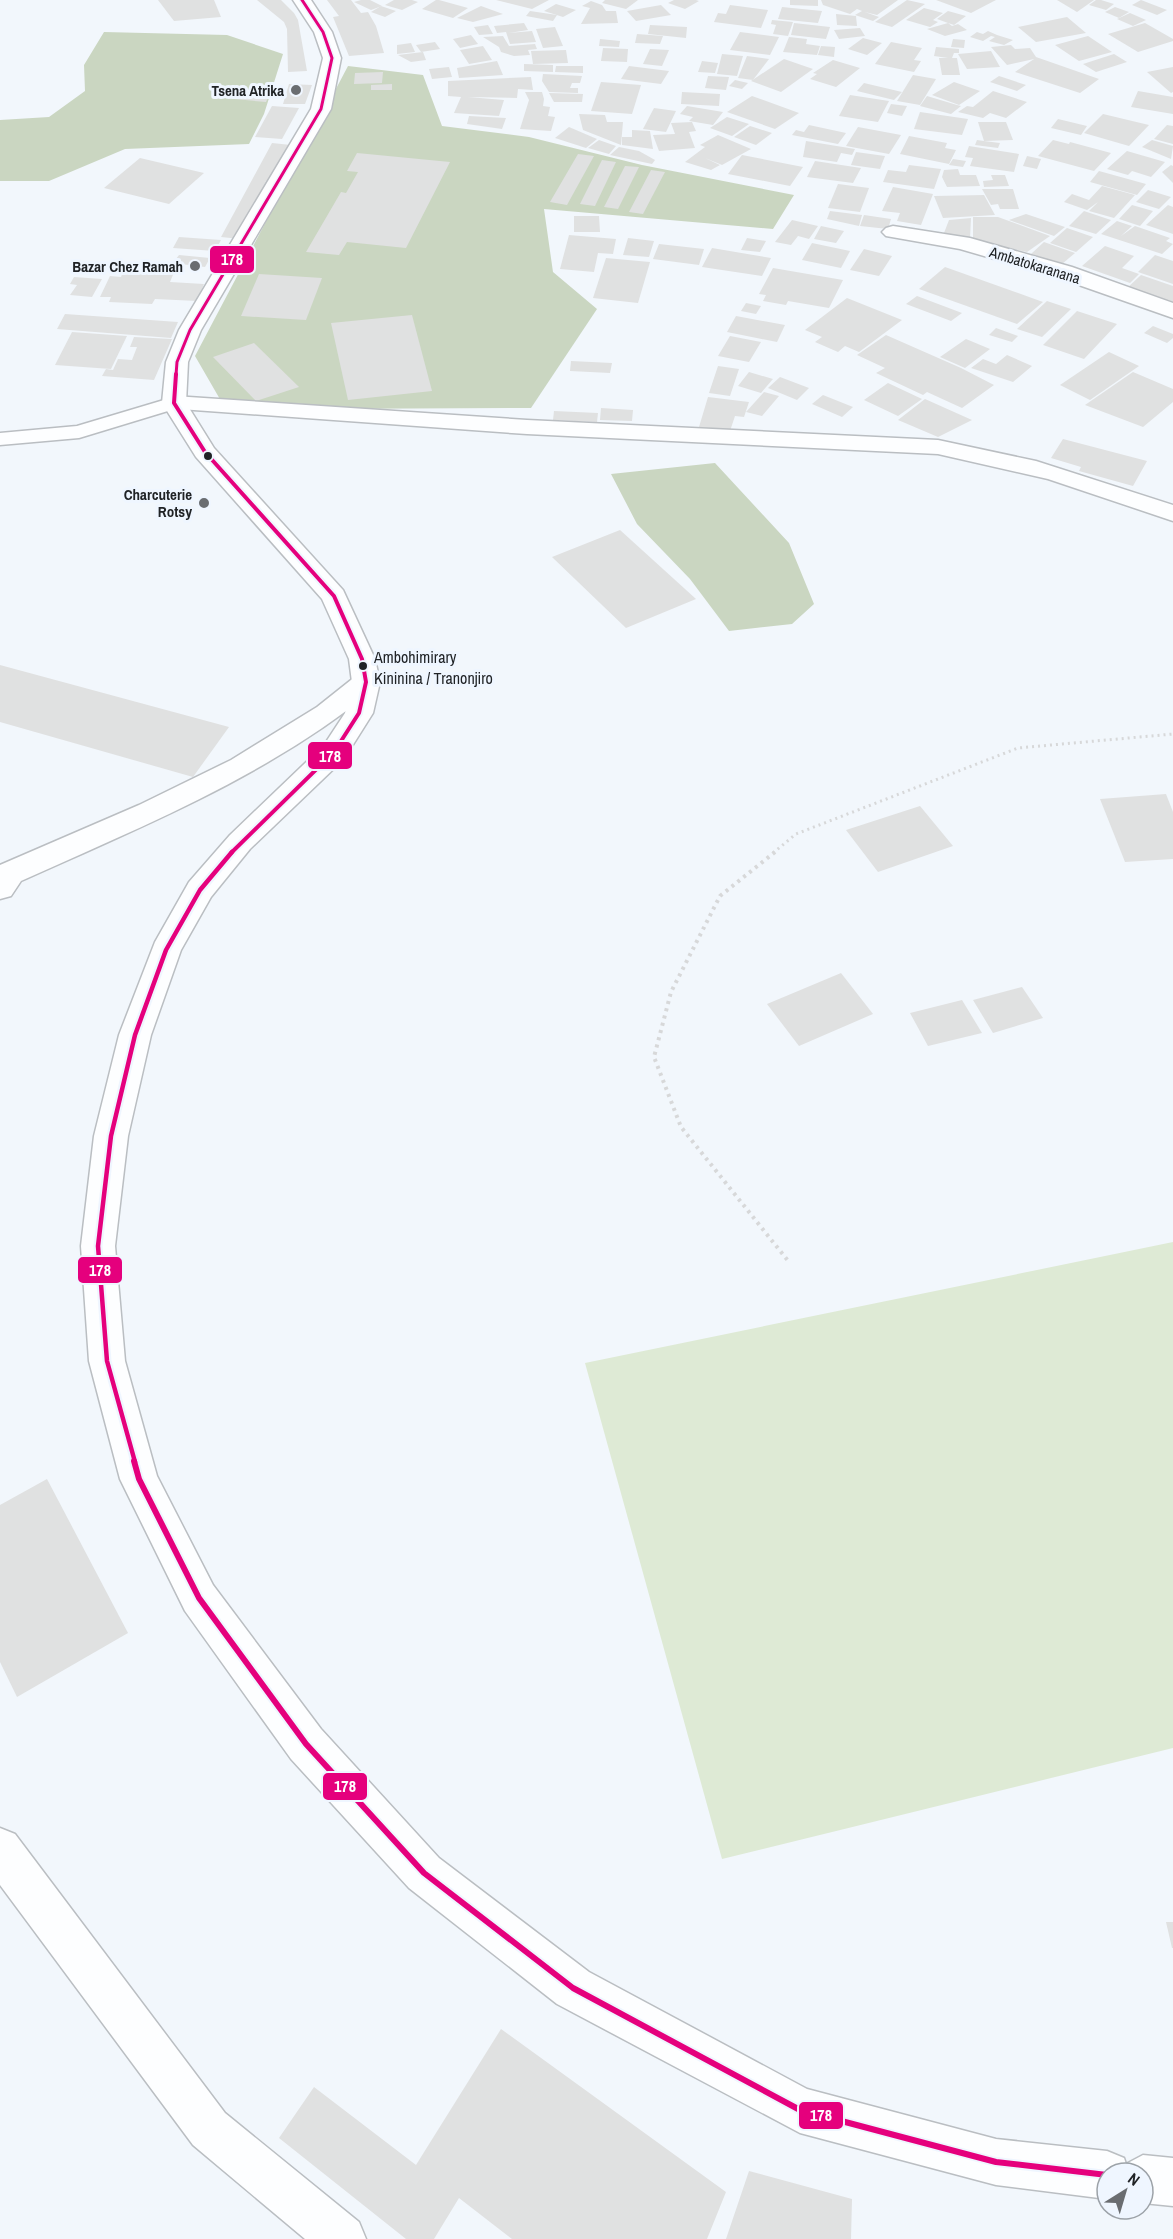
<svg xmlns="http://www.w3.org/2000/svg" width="1173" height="2239" font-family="'Archivo Narrow',sans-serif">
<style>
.green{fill:#deead5}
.forest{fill:#cad6c1}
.building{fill:#e0e1e1}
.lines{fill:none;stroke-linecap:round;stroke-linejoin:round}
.service-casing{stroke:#babec2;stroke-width:3}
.minor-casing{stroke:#babec2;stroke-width:3}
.tertiary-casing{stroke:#babec2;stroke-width:3}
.path-far1{stroke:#d7d8d9;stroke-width:3;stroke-dasharray:2 4;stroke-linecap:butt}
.path{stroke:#d7d8d9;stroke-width:4;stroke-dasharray:3 4.5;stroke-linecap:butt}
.service{fill:#fdfeff;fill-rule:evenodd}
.minor{fill:#fdfeff;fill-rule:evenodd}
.tertiary{fill:#fdfeff;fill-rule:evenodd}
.bus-1-far3-casing{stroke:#eff6ff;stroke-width:6}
.bus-1-far2-casing{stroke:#eff6ff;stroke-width:8}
.bus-1-far1-casing{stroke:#eff6ff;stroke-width:9}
.bus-1-casing{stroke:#eff6ff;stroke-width:10}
.bus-1-far3{stroke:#e5007d;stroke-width:3}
.bus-1-far2{stroke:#e5007d;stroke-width:4}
.bus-1-far1{stroke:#e5007d;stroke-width:4.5}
.bus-1{stroke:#e5007d;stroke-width:6}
.poi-dot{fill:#6a6d71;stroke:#eff6ff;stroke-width:2}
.bus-dot{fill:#202326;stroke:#eff6ff;stroke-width:2}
.labels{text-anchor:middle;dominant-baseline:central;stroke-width:6;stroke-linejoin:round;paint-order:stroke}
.far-poi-label{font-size:15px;font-weight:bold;fill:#202326;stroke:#eff6ff;text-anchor:end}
.far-street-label{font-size:15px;fill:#202326;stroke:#eff6ff}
.bus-label{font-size:16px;fill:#202326;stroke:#eff6ff;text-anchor:start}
.line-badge{stroke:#eff6ff;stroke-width:2}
.badge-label{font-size:16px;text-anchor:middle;font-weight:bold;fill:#fff}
</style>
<rect width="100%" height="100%" fill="#f2f7fc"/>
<polygon class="green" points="1173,1242 1173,1748 722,1859 585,1363"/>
<g class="forest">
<polygon points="104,32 227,35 283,54 264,114 249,144 125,149 49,181 0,181 0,120 49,117 85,91 84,65"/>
<polygon points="348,66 423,75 442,126 529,137 642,165 794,195 773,229 544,209 553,272 597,309 531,408 308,409 221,401 195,356"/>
<polygon points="715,463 789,543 814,604 792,624 729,631 690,579 637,524 611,474"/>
</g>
<g class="building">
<polygon points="158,0 214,0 221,17 174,21"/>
<polygon points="257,0 281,0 294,13 298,20 307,71 288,72 287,29 284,22"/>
<polygon points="327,0 351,0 361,13 368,12 376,26 384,53 349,56 333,17 339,16"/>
<polygon points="361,0 370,0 382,6 371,10 354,2"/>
<polygon points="394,0 412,0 418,2 402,10 385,5"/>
<polygon points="436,0 439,0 468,8 453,18 422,9"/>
<polygon points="496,0 549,0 532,9"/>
<polygon points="605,0 638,0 626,9 602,3"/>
<polygon points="674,0 696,0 699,1 685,9 668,3"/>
<polygon points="790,0 818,0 818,6 790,5"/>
<polygon points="821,0 898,0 877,15 865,12 879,17 873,21 855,15 862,11 857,9 850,14 823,5"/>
<polygon points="907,0 925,4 892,27 875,22"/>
<polygon points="936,0 996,0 971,13"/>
<polygon points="1057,0 1094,0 1077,12"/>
<polygon points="1096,0 1101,0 1114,4 1106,10 1089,5"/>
<polygon points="1141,0 1167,10 1157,15 1132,5"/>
<polygon points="591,1 602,5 606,11 616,11 618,23 581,24 590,8 582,6"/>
<polygon points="556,4 576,10 563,17 544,11"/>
<polygon points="661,5 671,15 636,21 627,11"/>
<polygon points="730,5 768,10 761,28 714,22 718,13 726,14"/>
<polygon points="381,6 396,11 385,17 371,12"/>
<polygon points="481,6 503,14 473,22 457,18"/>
<polygon points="782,7 822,11 818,23 778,19"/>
<polygon points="1115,7 1129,12 1119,18 1105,12"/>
<polygon points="924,8 943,13 933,20 938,22 930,27 906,20"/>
<polygon points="530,11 557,15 553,21 526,16"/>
<polygon points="948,11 966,16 954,25 948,23 952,26 958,24 967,30 945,36 927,29 948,23 937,19"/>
<polygon points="1130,13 1146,20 1133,26 1117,19"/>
<polygon points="836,14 856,16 857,26 837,25"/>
<polygon points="1067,17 1086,33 1036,42 1018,27"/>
<polygon points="772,20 793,22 788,36 773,34 776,25 771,24"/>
<polygon points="524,23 528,30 509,33 532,31 536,42 510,44 506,32 497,33 494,26"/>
<polygon points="794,23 830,27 826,39 791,35"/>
<polygon points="1145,23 1173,39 1173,41 1138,52 1108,34"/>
<polygon points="488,25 493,34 479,35 474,27"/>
<polygon points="650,25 687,27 686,38 648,34"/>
<polygon points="555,27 563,46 543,48 536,29"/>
<polygon points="860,28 865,36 839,39 834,30"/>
<polygon points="988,31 997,35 1013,40 1004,45 989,41 995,37 991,36 983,41 970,37 977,32 983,34"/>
<polygon points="740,32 779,37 770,55 730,50"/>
<polygon points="637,34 663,36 660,44 635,43"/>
<polygon points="471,35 478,44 460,48 453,39"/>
<polygon points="503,36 509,46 535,44 537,49 528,50 530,55 514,56 501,52 499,47 483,37"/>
<polygon points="1088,36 1112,52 1079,61 1055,45"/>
<polygon points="789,37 807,39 806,44 820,46 817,55 783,52"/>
<polygon points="863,38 882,43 867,55 848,49"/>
<polygon points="600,39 620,41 619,47 599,46"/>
<polygon points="953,39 965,40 964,48 951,47"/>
<polygon points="435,42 440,49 421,52 416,45"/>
<polygon points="891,42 922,48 914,60 921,61 914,72 875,64"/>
<polygon points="411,43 415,52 397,54 397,45"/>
<polygon points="1011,45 1015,49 1030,48 1036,57 1099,79 1080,93 1015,72 1034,59 1007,65 991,47"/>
<polygon points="483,46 492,60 469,64 460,50"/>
<polygon points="821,46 835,47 834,57 818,55"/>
<polygon points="936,47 959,49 959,53 954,53 952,58 957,58 960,75 942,75 939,58 948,58 934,56"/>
<polygon points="603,48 628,49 627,62 601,61"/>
<polygon points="650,49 669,50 662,66 643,64"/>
<polygon points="566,50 568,63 533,64 531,51"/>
<polygon points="991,51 1000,67 967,69 958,54"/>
<polygon points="423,52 426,60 411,62 398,55"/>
<polygon points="722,54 743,56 737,76 717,74"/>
<polygon points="1114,54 1127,62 1096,72 1083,64"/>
<polygon points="747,56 769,59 753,80 738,78"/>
<polygon points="784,59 813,69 781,92 751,81"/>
<polygon points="833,60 860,68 836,87 810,79 817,74 813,73"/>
<polygon points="497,61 503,75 459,78 457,68"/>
<polygon points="702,61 718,63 715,73 698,72"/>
<polygon points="524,64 553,65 553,72 524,71"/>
<polygon points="556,66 583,66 583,73 555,72"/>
<polygon points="629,66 669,71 661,84 621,79"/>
<polygon points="449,67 452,77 432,79 429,69"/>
<polygon points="1173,67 1173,92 1171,93 1147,72"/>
<polygon points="383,72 382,83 354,84 355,73"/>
<polygon points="543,74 582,76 580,83 572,83 570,88 578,88 578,93 549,92 542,81"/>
<polygon points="913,75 936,79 920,105 897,101"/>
<polygon points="708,76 729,77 726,90 705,88"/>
<polygon points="999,76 1026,85 1017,91 990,82"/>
<polygon points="531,77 533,90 518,89 517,98 468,97 504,100 499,116 454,113 461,97 448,96 448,81"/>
<polygon points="735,80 748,83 742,89 729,86"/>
<polygon points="601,82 641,85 632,114 591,111"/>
<polygon points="954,82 980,91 959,105 932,95"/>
<polygon points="864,83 902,92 894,100 857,91"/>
<polygon points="289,84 312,85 305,104 283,104"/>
<polygon points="392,84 392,90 371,90 371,85"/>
<polygon points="239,90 270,93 266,102 234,99"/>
<polygon points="993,91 1027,102 1006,118 990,113 983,118 958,112 967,106 973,107"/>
<polygon points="1138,91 1173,97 1173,114 1131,107"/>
<polygon points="525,92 542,92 544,99 543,106 550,107 548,116 555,117 551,131 520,129 529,100"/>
<polygon points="682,92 720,94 719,106 681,104"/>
<polygon points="549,93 583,94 582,102 554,102"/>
<polygon points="850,95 889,101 878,122 839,116"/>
<polygon points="752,96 799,113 775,129 727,112"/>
<polygon points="927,96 957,105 961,106 951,114 920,106"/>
<polygon points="891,104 907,106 902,116 887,113"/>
<polygon points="272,106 299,108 282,139 255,137"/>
<polygon points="687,106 723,112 713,125 689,121 693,117 680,114"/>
<polygon points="654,108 676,111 666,132 643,129"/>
<polygon points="920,112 968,119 962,135 914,129"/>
<polygon points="579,114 605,115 607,122 623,122 621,145 583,130"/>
<polygon points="1103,114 1149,125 1129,146 1084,133"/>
<polygon points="469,116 506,118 502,129 467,124"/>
<polygon points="727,117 749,124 732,136 710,128"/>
<polygon points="1058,119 1087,126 1081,135 1051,128"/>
<polygon points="692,122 696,131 689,132 695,148 659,151 653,135 675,134 671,123"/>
<polygon points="978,122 1006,122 1013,140 984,141"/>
<polygon points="809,125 846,133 838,144 792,135 796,130 804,132"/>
<polygon points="1167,125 1173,126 1173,144 1154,139"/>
<polygon points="750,126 772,133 756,145 734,137"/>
<polygon points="569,127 597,139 586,148 555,138"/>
<polygon points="858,127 901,135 889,154 846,146"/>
<polygon points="632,130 650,131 653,149 622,145 622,137 632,137"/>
<polygon points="718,135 751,149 722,165 705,158 720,165 711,170 685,162 705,147 700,145"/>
<polygon points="909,136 947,143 945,148 956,150 949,164 900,154"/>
<polygon points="599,140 616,146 609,154 588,148"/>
<polygon points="977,140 984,141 1000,143 998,148 975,145"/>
<polygon points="1053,140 1069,144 1070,142 1111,153 1094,171 1038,156"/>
<polygon points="1152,140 1173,146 1171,159 1142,147"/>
<polygon points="806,141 855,149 852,155 841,153 837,162 803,157"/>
<polygon points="272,143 291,145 271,182 264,181 271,183 240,239 221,237"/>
<polygon points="969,146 1019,154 1014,172 970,166 973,158 965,157"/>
<polygon points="619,147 639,151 655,160 652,164 610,155"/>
<polygon points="1127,151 1165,162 1151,177 1132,171 1128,175 1107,169"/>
<polygon points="856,152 885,156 880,169 851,165"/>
<polygon points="357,153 450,162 406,248 347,242 339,255 306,252 341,192 346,193 358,172 347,171"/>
<polygon points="578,154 594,156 567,205 550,202"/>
<polygon points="742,155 803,167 790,186 728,174"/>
<polygon points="1027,156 1041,159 1037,169 1023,166"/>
<polygon points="140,158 204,173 169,204 104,188"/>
<polygon points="953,159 966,161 963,167 949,165"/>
<polygon points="602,160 616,162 595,206 580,204"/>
<polygon points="815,161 861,168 853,183 807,177"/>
<polygon points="909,165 941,169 934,189 883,182 888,170 906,172"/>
<polygon points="1171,165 1173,166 1173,183 1162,172"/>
<polygon points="625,166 639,167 618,209 604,207"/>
<polygon points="958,169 960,175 976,175 980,186 947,187 942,177 944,170"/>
<polygon points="651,170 665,172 643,214 629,212"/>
<polygon points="1099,171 1146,184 1137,195 1090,182"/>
<polygon points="991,175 1005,175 1009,186 984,187 983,181 993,180"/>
<polygon points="838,184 869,188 860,212 828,208"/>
<polygon points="1102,186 1135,195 1114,218 1089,211 1098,202 1087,210 1064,202 1072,194 1089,200"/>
<polygon points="893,187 933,194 921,225 897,221 900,213 882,211"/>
<polygon points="982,189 1013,189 1019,209 1000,209 998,204 991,205"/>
<polygon points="1148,190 1171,197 1159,209 1136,202"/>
<polygon points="984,195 995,215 943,218 934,196"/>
<polygon points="1132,205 1153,211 1140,226 1119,219"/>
<polygon points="1168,205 1173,207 1173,234 1146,225"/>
<polygon points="830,211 862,215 859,226 827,219"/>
<polygon points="1084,211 1111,220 1096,234 1069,226"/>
<polygon points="1026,214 1065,227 1054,236 1009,220"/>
<polygon points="864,215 891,219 888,229 860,226"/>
<polygon points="574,216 599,216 600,232 574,232"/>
<polygon points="973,217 998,217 1050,236 1027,252 973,240"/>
<polygon points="971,218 970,239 944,233 949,220"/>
<polygon points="792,220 818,226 809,239 798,236 791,245 775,242"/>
<polygon points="1117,221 1132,226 1121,236 1135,226 1170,238 1166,241 1173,244 1162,254 1101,234"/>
<polygon points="821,226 844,231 836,243 814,239"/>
<polygon points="1067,228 1093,237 1076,252 1050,243"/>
<polygon points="569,235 616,239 613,254 598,253 594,272 560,269"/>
<polygon points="179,237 221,240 215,251 173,248"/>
<polygon points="628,238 654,241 649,257 623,255"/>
<polygon points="747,238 766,241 760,252 741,250"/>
<polygon points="1044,242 1075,253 1062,264 1031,254"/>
<polygon points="812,243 850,251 841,268 802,260"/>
<polygon points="659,244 704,249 699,265 653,259"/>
<polygon points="1105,246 1134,256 1122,268 1139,274 1130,283 1082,266"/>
<polygon points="712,248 771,258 762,276 702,267"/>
<polygon points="864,249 892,256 879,276 850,270"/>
<polygon points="179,255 210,258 205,267 173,263"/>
<polygon points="1155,255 1173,261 1173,284 1138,272"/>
<polygon points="606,258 650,262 638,303 593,298"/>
<polygon points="127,262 177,265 170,282 204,284 197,301 155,299 152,304 109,302 111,297 100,297 110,276 121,277"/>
<polygon points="945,267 1043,302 1017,324 919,289"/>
<polygon points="773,268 843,280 829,308 788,301 786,305 763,301 766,295 759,294"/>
<polygon points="259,274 322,278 306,320 241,316"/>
<polygon points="1141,275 1173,286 1173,307 1125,290"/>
<polygon points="74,277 102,279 92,297 70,295 77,285 70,284"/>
<polygon points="917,296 962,313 951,321 906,304"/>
<polygon points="847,298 902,320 859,352 845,346 838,352 815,342 822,337 805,330"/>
<polygon points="1047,301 1071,309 1042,337 1017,329"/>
<polygon points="746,303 761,306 756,314 741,311"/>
<polygon points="1077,311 1117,324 1084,359 1043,345"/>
<polygon points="65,314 178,322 171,338 57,329"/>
<polygon points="412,315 432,391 348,400 331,323"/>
<polygon points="736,316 785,325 777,342 727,332"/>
<polygon points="1153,326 1173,334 1173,338 1167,343 1144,333"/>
<polygon points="996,328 1018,336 1012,342 989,335"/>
<polygon points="72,332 127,336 111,369 55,365"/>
<polygon points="886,335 961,368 994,385 962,408 927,392 923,395 876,373 885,368 857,355"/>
<polygon points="730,336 761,342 749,362 718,356"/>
<polygon points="134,337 172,339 154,380 102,376 106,369 113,370 118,359 132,360 137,347 130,347"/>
<polygon points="966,339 990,349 965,368 940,357"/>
<polygon points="254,343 299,387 256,401 213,357"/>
<polygon points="1109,352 1139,366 1090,400 1060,385"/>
<polygon points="1007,355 1032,366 1013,382 971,368 983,359 996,364"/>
<polygon points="571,361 612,363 610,373 570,371"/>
<polygon points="718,366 739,369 730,396 709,393"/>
<polygon points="749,372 773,379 761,393 738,386"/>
<polygon points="1133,372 1173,389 1173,402 1143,427 1085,405"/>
<polygon points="780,377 809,388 797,400 768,388"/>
<polygon points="888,383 922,399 898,416 864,400"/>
<polygon points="764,392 779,396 762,416 746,412"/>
<polygon points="823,395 853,407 842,417 812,404"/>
<polygon points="708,397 749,402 744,417 735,416 730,431 699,427"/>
<polygon points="925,399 972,420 938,437 898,420"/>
<polygon points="601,408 633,410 632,421 600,420"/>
<polygon points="554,411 598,413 597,422 553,420"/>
<polygon points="1063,439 1147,461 1133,486 1079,471 1081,467 1051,458"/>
<polygon points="620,530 696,599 626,628 552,557"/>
<polygon points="0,665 229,727 193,777 0,722"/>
<polygon points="1166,794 1173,812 1173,859 1125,862 1100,799"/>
<polygon points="920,806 953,846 878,872 846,830"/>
<polygon points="841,973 873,1014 799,1046 767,1004"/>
<polygon points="1022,987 1043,1018 993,1033 973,1000"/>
<polygon points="962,1000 982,1033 928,1046 910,1013"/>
<polygon points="47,1479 128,1633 17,1697 0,1662 0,1505"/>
<polygon points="1166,1922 1173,1922 1173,1948 1172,1948"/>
<polygon points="501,2029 726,2192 707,2239 512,2239 459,2198 434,2239 406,2239 279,2138 314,2087 416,2165"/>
<polygon points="749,2171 852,2199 851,2239 726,2239"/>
</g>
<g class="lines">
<g class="service-casing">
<polygon id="service" points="174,397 181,399 184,403 181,407 79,438 0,445 0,433 77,426"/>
</g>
<g class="minor-casing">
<g id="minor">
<polygon points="893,226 970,238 1072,267 1173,303 1173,318 1056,277 960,249 886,236 882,232 886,228"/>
<polygon points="174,396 527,420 938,440 1036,461 1173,505 1173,521 1048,479 938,454 527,434 166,408 162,403 166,398"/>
<path d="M366,673L376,676L380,682L376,688C266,777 147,824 21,881L11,896L0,899V865L139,805L231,760L317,707L356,676Z"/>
<polygon points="0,1828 15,1834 225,2113 359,2222 366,2239 305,2239 193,2145 0,1885"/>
</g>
</g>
<g class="tertiary-casing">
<polygon id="tertiary" points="293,0 311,0 332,32 341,58 331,109 201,330 188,362 186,403 214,448 343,590 375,659 380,682 373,713 344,759 250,849 211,897 181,950 151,1035 128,1136 115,1246 125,1361 157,1476 213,1585 321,1729 439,1858 589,1972 807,2089 996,2139 1107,2151 1124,2158 1126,2164 1143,2155 1173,2158 1173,2206 1143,2203 1143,2173 1107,2173 1107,2199 996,2185 800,2133 557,2004 409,1888 291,1759 185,1611 120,1479 89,1361 81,1246 94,1136 119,1035 155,942 189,882 230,835 324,745 345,713 352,682 349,659 322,599 196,457 162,403 166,362 179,330 311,109 323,58 314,32"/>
</g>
<polyline class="path-far1" points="773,853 796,834 1018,748 1173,734"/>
<polyline class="path" points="775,852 720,896 671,992 654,1057 681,1127 789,1262"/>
<use href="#service" class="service"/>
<use href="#minor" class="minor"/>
<use href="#tertiary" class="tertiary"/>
<g class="bus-1-far3-casing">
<polyline id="bus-1-far3" points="176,375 177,362 190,330 321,109 332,58 323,32 302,0"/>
</g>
<g class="bus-1-far2-casing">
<polyline id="bus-1-far2" points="176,374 174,403 205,452 334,596 362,659 366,682 359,713 334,752 231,853"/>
</g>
<g class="bus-1-far1-casing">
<polyline id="bus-1-far1" points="135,1462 107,1361 98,1246 111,1136 135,1035 166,950 200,890 232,852"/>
</g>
<g class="bus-1-casing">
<polyline id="bus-1" points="134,1461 139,1479 199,1598 306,1744 424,1873 573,1988 800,2110 996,2162 1107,2175"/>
</g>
<use href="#bus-1-far3" class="bus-1-far3"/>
<use href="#bus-1-far2" class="bus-1-far2"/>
<use href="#bus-1-far1" class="bus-1-far1"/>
<use href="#bus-1" class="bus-1"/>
</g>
<g class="poi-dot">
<circle cx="296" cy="90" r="6"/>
<circle cx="195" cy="266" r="6"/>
<circle cx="204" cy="503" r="6"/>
</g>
<g class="bus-dot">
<circle cx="208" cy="456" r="5"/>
<circle cx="363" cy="666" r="5"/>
</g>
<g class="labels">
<g class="far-poi-label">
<text x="284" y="90">Tsena Atrika</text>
<text x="183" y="266">Bazar Chez Ramah</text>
<text x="192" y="494">Charcuterie<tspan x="192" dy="17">Rotsy</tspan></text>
</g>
<g class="far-street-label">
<text transform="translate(1035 265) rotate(17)">Ambatokaranana</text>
</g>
<g class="bus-label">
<text x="374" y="657">Ambohimirary<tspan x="374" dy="21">Kininina / Tranonjiro</tspan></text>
</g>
</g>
<g class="line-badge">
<rect x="209" y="245" width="46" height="29" rx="6" fill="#e5007d"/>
<rect x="307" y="741" width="46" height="29" rx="6" fill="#e5007d"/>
<rect x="77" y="1256" width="46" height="28" rx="6" fill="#e5007d"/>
<rect x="322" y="1772" width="46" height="29" rx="6" fill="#e5007d"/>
<rect x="798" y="2101" width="46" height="29" rx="6" fill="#e5007d"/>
</g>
<g class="badge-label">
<text x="232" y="265">178</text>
<text x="330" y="762">178</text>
<text x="100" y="1276">178</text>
<text x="345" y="1792">178</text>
<text x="821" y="2121">178</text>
</g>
<g transform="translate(1125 2191) rotate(37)"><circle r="28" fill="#eff6ff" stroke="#9ca2a8" stroke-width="1.5"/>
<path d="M0-4.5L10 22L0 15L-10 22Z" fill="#6a6d71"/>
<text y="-9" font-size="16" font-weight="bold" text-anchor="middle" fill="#202326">N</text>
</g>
</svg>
